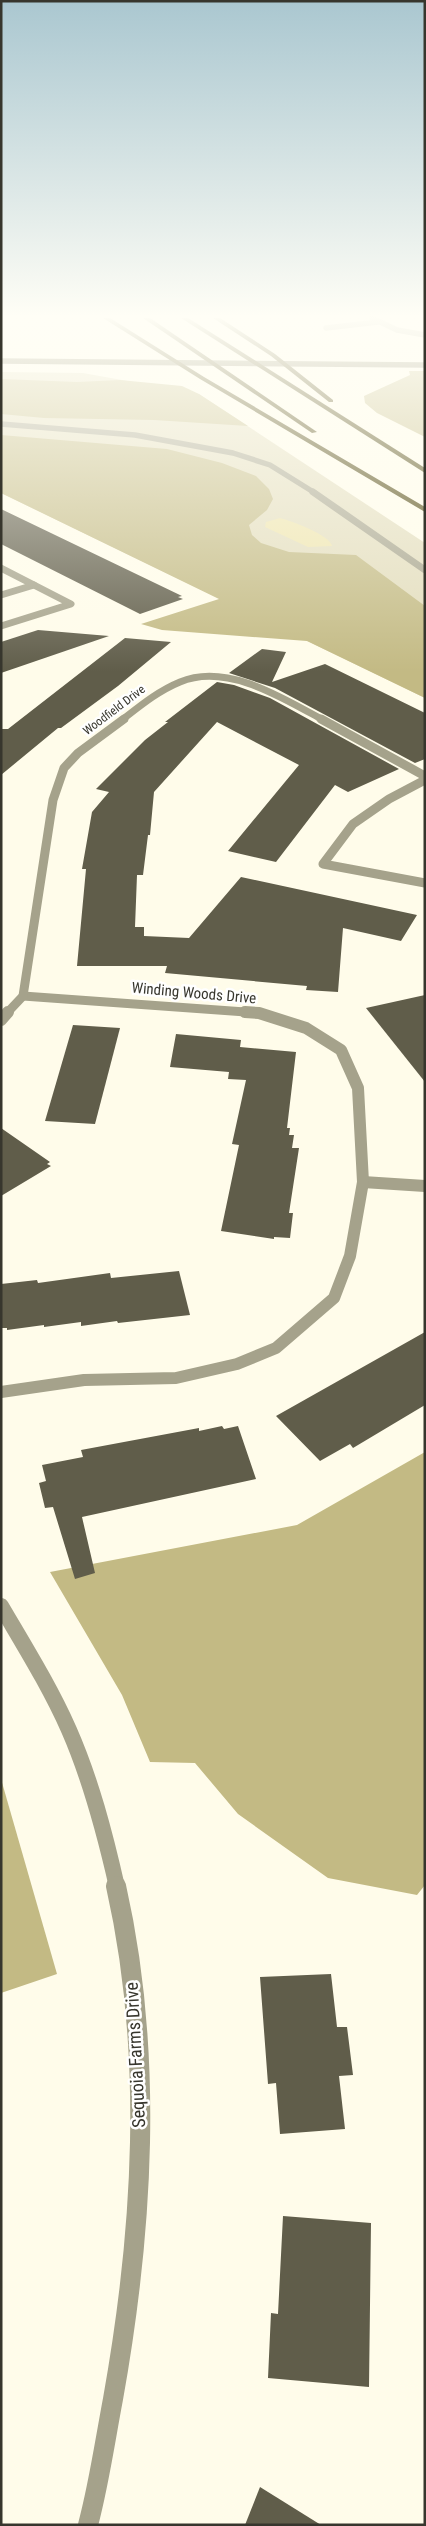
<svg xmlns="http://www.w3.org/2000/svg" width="426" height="2526" font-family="'Roboto Condensed',sans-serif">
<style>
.green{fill:#e2dcbc}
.forest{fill:#c3ba84}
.water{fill:#eee4ad}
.building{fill:#605d4a}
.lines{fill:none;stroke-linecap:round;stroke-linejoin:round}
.minor-far3{stroke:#a5a28b;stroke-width:5.5}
.minor-far2{stroke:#a5a28b;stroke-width:7}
.minor-far1{stroke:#a5a28b;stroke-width:9}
.minor{stroke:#a5a28b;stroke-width:12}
.tertiary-far1{stroke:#a5a28b;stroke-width:16}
.tertiary{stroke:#a5a28b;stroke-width:20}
.secondary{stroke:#7c7755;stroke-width:5.5}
.motorway{fill:#483f05;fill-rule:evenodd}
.labels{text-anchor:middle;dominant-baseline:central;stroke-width:5;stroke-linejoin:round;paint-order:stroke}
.far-street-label{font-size:12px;fill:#37362d;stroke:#fff}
.street-label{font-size:15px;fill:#37362d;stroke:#fff}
.near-street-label{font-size:18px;fill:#37362d;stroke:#fff}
</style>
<rect width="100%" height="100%" fill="#fffcea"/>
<polygon class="green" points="1,372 83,373 199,394 425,543 425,698 1,493"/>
<g class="forest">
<polygon points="409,371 425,371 425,437 377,413 365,403 364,396 410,375"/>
<polygon points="1,379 77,382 120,380 182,386 199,394 248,426 154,420 44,418 1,414"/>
<polygon points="1,435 167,449 222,463 256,476 269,489 273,499 267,510 249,525 252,535 261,543 289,552 356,555 425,606 425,698 307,641 162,630 141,624 219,599 1,493"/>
<polygon points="425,1452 425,1885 417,1895 328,1878 238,1814 195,1763 150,1762 122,1695 50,1572 297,1525"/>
<polygon points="1,1779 57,1974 1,1993"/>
</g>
<path class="water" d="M280,518C291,521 330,535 332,546L308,547L265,527L266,522Z"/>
<g class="building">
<polygon points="1,509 182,596 178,597 183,599 140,614 1,544"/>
<polygon points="38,630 109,636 1,673 1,642"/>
<polygon points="125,638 171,642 118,686 61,728 58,728 1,775 1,729 8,729"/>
<polygon points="262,649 286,652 272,682 325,664 425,713 425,759 415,763 275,688 229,673"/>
<polygon points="217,682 234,685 270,698 399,769 348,792 335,785 276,862 228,851 299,765 217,722 154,792 150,835 148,835 143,875 137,875 135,927 144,927 144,936 189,938 241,877 417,915 401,941 343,928 338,992 306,990 307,986 165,973 167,966 77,966 86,869 82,869 92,812 109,792 96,789 145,740 168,722 165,722"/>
<polygon points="425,995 425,1082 366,1008"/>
<polygon points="73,1025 120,1028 95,1124 45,1121"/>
<polygon points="176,1034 241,1040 240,1047 296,1052 287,1128 290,1128 289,1135 294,1135 292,1148 299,1148 289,1213 293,1213 290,1238 274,1237 274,1239 221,1231 239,1145 232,1144 246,1080 228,1079 229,1072 170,1067"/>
<polygon points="1,1128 50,1162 47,1164 51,1166 1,1196"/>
<polygon points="179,1271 190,1315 118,1323 117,1321 81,1326 81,1322 44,1327 44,1325 7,1330 7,1328 1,1328 1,1284 37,1280 38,1283 110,1273 111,1278"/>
<polygon points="425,1332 425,1405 353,1448 350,1444 320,1461 276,1416"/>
<polygon points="222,1426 224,1429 238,1426 256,1479 82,1517 95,1573 75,1579 53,1507 45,1508 39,1483 46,1481 42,1465 83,1457 81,1450 199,1428 199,1431"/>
<polygon points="331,1974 337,2027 347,2027 353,2075 339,2076 345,2129 280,2134 276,2083 268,2084 260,1977"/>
<polygon points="283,2216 371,2223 369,2387 268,2378 271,2313 278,2314"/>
<polygon points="260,2487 321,2525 245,2525"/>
</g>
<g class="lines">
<g class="minor-far3">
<polyline points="372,318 397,330 425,335"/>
<polyline points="326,328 378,322"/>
<polyline points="1,424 135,435 233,453 270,465 315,493"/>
</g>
<g class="minor-far2">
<polyline points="313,492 425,570"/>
<polyline points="1,568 71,604 1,626"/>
<polyline points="1,595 34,585"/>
<path d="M122,720C140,706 158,691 180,682C226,662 283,698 323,720"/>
</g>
<g class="minor-far1">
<polyline points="321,719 425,776"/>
<polyline points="425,780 389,799 353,824 323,864 425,883"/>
<polyline points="23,996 260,1013"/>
<polyline points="7,1013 23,996 53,800 64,768 78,753 124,719"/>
</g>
<g class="minor">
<polyline points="1,1020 8,1012"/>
<polyline points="363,1182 425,1186"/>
<polyline points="1,1392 84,1380 176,1378 237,1364 276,1348 334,1298 350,1256 363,1182 358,1088 341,1050 306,1028 259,1013 245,1012"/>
</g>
<path class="tertiary-far1" d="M1,1606C25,1647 50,1687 69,1730C91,1780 105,1834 117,1887"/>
<path class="tertiary" d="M88,2525C99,2484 105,2441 113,2399C143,2231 154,2054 116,1886"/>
<polyline class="secondary" points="1,361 425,365"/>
<g class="motorway">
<polygon points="103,318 110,318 204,377 425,507 425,512 200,379"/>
<polygon points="143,318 150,318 317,432 312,433"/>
<polygon points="181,318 188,318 425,468 425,473"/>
<polygon points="213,318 220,318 275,354 333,400 333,402 329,402 271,356"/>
</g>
</g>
<linearGradient id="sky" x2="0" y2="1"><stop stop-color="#aac7d0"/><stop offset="0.47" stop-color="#fffef6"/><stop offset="1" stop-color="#fffef6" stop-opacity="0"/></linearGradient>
<rect width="426" height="672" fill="url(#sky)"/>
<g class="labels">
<g class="far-street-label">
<text transform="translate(114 710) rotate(-37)">Woodfield Drive</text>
</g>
<g class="street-label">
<text transform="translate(194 993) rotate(5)">Winding Woods Drive</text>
</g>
<g class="near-street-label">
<text transform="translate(135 2055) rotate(-93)">Sequoia Farms Drive</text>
</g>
</g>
<rect width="426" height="2526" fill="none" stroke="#37362d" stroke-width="5"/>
</svg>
